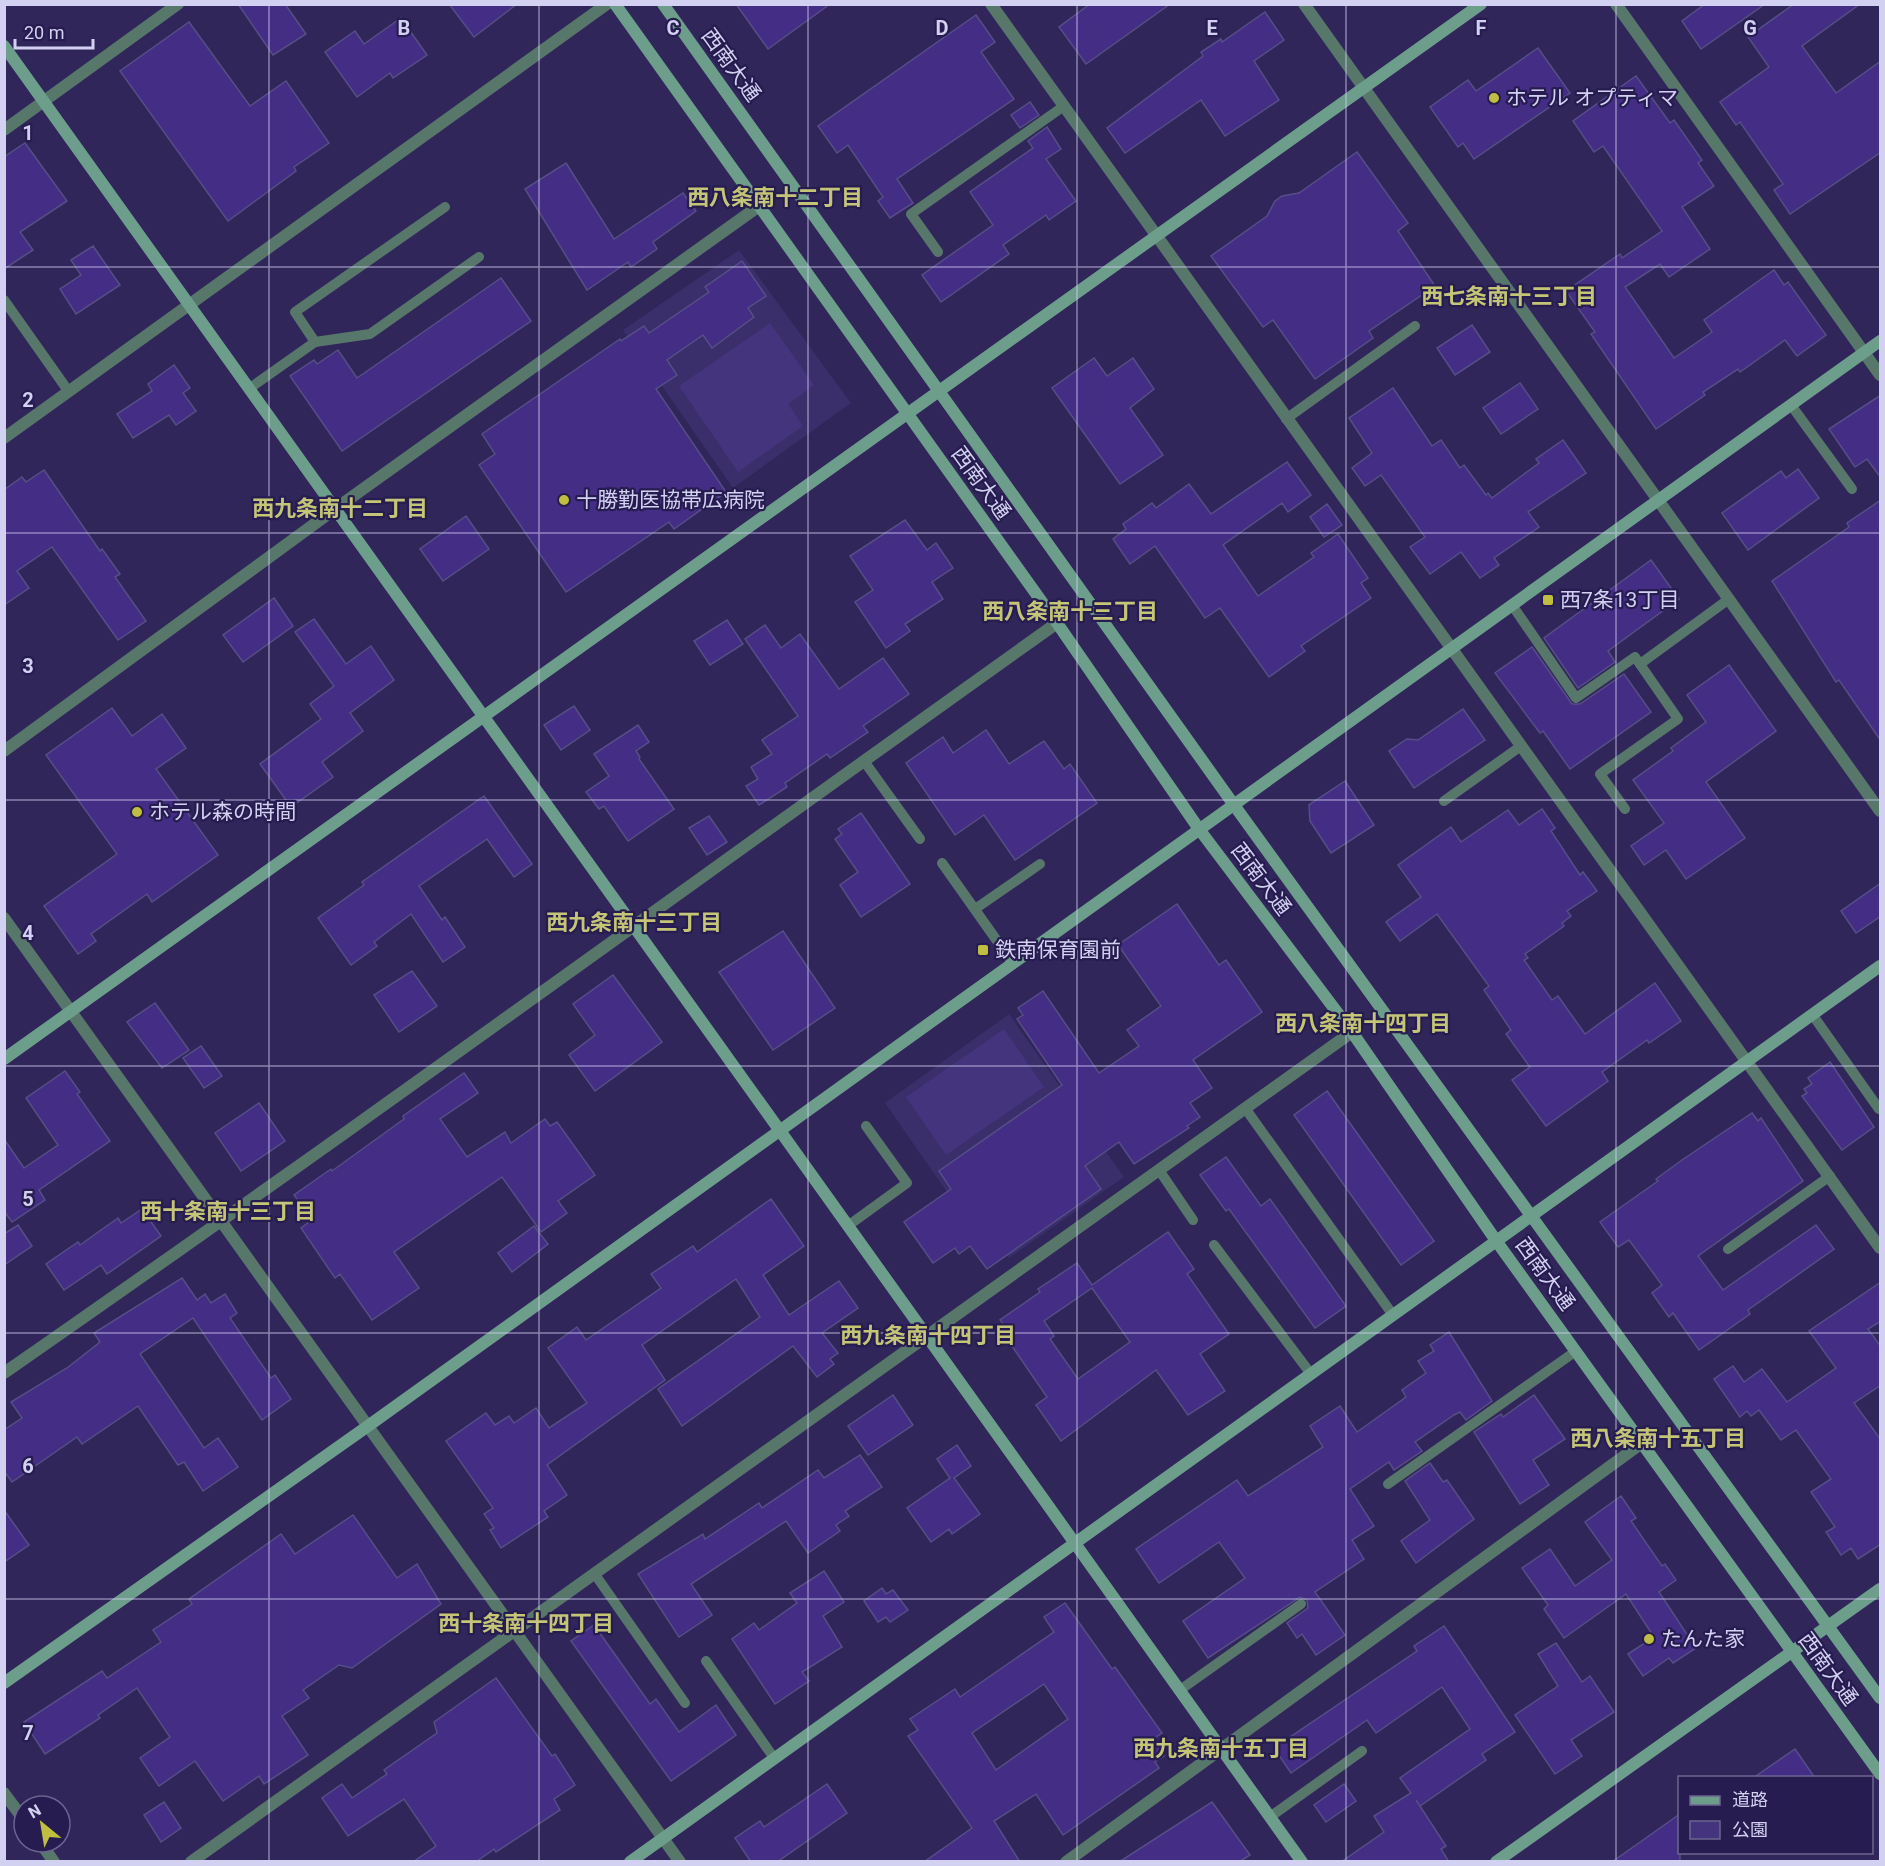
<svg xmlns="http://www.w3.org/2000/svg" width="1885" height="1866" font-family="Roboto,'Noto Sans JP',sans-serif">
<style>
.built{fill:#3a2f6b}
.green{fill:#43347d}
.building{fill:#432d85;stroke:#564e86;stroke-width:1.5;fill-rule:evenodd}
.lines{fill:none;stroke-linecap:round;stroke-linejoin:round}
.lane{stroke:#58776b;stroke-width:10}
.street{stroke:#58776b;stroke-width:12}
.secondary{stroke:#6c9e8b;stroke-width:12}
.grid{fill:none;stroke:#d3d1f2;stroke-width:1.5;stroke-opacity:0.55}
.poi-dot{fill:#bfbe41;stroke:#271c4f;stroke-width:2}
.labels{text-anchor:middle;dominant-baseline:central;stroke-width:4.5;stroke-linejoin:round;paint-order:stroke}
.street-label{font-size:21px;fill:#d3d1f2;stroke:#271c4f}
.poi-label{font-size:21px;fill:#d3d1f2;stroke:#271c4f;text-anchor:start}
.neighbourhood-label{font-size:22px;font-weight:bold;fill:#c4c577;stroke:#271c4f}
.grid-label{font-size:20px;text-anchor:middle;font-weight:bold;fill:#d3d1f2;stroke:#271c4f;stroke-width:4.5;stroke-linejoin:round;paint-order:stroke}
</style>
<rect width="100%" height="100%" fill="#30265a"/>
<g class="built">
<polygon points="739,250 851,403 733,488 623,330"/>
<polygon points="1009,1014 1124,1177 1009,1258 993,1234 981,1241 885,1103"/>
</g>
<g class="green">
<polygon points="770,323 814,385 788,404 803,426 738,472 679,386"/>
<polygon points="1004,1029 1044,1087 946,1155 906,1097"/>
</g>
<g class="building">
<polygon points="238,4 285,4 306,34 273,55"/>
<polygon points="449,4 517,4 474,37"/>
<polygon points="736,4 830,4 768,49"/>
<polygon points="1090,4 1170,4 1086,64 1059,27"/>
<polygon points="1705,4 1765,4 1701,49 1682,21"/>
<polygon points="1794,4 1860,4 1802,46 1836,93 1881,61 1881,152 1790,214 1774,190 1783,184 1740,122 1736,125 1720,102 1769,67 1748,37"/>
<polygon points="1265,12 1284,40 1254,61 1279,100 1225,136 1201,100 1125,153 1107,128 1203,56 1201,52 1221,39 1222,42"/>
<polygon points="976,15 995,42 981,52 1014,99 897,179 913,203 890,218 878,201 883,197 848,145 837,153 818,126"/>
<polygon points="401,18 427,55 393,78 390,73 357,97 325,52 355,31 364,44"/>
<polygon points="189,22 250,106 286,81 329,143 294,167 296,171 228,221 120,71"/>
<polygon points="1538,48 1570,93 1474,159 1463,143 1458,147 1430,107 1468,80 1476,91"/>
<polygon points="1636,76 1670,123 1674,120 1702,160 1698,163 1714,186 1682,207 1710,249 1669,277 1660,264 1625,287 1674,358 1712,332 1704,320 1774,270 1784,285 1788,282 1826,335 1797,356 1785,340 1740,372 1738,369 1703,392 1705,395 1656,429 1591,334 1595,332 1566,291 1620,254 1622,258 1662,231 1603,146 1594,152 1573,121"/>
<polygon points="1030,102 1039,115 1020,128 1011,115"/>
<polygon points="1047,127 1061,149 1046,159 1076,201 1049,220 1046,215 1003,245 1009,254 941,302 922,275 993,225 970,192 1033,148 1028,141"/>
<polygon points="25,143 67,201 20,232 33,250 4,269 4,157"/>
<polygon points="1357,152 1408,223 1398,231 1435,286 1369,331 1373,338 1315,379 1273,320 1263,327 1211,256 1267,216 1275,201 1282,196 1299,193"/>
<polygon points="566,163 614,239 683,193 696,211 653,242 657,249 631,267 628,262 587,290 525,189"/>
<polygon points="93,246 120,285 76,314 60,289 81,275 71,260"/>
<polygon points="742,261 766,296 748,308 754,317 712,348 703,335 667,360 677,375 656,389 726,492 674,529 669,522 566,592 479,465 495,454 482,434 620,339 621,341 644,326 649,333 709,292 705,287"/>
<polygon points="501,278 531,321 342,451 290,376 314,360 317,364 338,350 357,378"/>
<polygon points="1472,325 1490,352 1455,375 1437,348"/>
<polygon points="1094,358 1107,376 1133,358 1154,389 1130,408 1163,455 1120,484 1052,388"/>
<polygon points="174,365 190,388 183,393 196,411 176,425 169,415 133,438 117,414 152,391 148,384"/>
<polygon points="1520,383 1538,409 1501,434 1483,408"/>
<polygon points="1393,388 1432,446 1441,440 1460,468 1464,465 1486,495 1488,493 1492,498 1539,463 1536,459 1563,440 1586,473 1528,512 1539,527 1494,558 1499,565 1480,578 1461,552 1430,574 1410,547 1425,537 1381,475 1365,486 1352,468 1372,453 1349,418"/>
<polygon points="1881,395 1881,478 1867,459 1855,467 1829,429"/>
<polygon points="1287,462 1311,495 1288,512 1282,503 1223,545 1258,596 1314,557 1311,553 1338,534 1368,578 1361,583 1371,598 1301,646 1305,651 1269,677 1220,608 1205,618 1155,546 1130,564 1113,539 1126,529 1123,524 1152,503 1156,508 1189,484 1211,514"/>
<polygon points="1798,469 1819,498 1748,550 1722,513 1781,471 1786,478"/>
<polygon points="44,470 100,551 102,549 120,574 115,577 146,621 118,640 52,547 17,571 29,588 4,605 4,490 22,477 26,482"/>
<polygon points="1881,500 1881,741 1839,680 1836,682 1772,581 1849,527 1847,523"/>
<polygon points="1327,504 1342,525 1324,537 1310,517"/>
<polygon points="466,516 489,549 443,581 420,549"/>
<polygon points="905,520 927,550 936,543 953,568 932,582 943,599 905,624 910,631 886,648 855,602 873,590 850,556"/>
<polygon points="1651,560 1679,599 1608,651 1615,662 1578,688 1544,638"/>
<polygon points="274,598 293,626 243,662 223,635"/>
<polygon points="314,619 346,664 371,646 394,680 350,713 363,731 322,762 333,777 291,807 260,764 321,719 310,704 334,686 295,632"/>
<polygon points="727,620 743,644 710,665 694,641"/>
<polygon points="765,625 781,648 800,634 839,689 883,658 909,694 863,726 868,732 830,758 827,754 785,783 787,787 759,805 746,786 758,779 751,767 772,754 762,740 798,716 745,639"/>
<polygon points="1532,647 1572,704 1580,704 1624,674 1651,712 1570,769 1543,731 1540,733 1495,673"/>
<polygon points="1729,665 1776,731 1706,782 1745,838 1686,879 1666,850 1644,865 1631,846 1664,823 1633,780 1673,751 1671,748 1706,722 1687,695"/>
<polygon points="574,706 590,730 561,750 544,725"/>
<polygon points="112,708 132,736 162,714 186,748 156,769 218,855 152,902 147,894 91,934 96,941 78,954 44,906 117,854 46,755"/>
<polygon points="1463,709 1485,740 1414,788 1389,751 1407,739 1418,740"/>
<polygon points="638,725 649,742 636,751 640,757 639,759 674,809 628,841 604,806 599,809 586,792 609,776 594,754"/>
<polygon points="986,730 1009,764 1044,741 1064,769 1070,764 1097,803 1015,860 984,815 955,835 906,763 943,737 953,753"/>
<polygon points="1345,781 1374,825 1331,853 1310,821 1309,805"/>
<polygon points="484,796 532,864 514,877 487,839 419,886 442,920 445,917 465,947 443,962 411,914 374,942 377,946 351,965 318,918 364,885 362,882"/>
<polygon points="1542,809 1555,828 1551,831 1580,875 1583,872 1597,891 1567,911 1571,916 1562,923 1564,926 1525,954 1528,958 1524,960 1552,1000 1558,996 1585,1034 1655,983 1681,1021 1649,1043 1647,1040 1602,1072 1608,1081 1546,1126 1512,1080 1530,1067 1506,1034 1511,1030 1484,990 1489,986 1437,914 1400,941 1386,922 1421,897 1398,865 1451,827 1461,842 1508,810 1519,825"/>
<polygon points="861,813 910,884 861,917 840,885 858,872 835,839 842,834 838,829"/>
<polygon points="709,816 727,842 707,855 689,828"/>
<polygon points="1881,883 1881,916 1856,933 1841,911"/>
<polygon points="1177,904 1219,965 1226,960 1262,1012 1193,1060 1212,1088 1190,1103 1200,1117 1187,1126 1189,1128 1134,1164 1119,1142 1085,1166 1101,1189 987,1269 970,1246 959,1254 955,1248 933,1263 904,1222 951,1189 939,1171 1062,1085 1017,1019 1023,1015 1018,1008 1043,991 1099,1073 1139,1046 1127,1030 1161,1006 1118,945"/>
<polygon points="783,931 835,1008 773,1050 719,972"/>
<polygon points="412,971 437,1006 399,1032 374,995"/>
<polygon points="613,975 662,1042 595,1091 569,1055 595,1035 573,1004"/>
<polygon points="155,1003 189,1050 162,1068 127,1022"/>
<polygon points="201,1046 222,1076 204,1088 183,1058"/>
<polygon points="1830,1062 1874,1127 1842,1150 1802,1096 1807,1093 1804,1089 1812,1084 1808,1078"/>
<polygon points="65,1071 80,1092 77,1094 110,1141 39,1190 45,1200 12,1222 4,1211 4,1139 24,1168 58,1145 26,1098"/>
<polygon points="464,1073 478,1093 440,1119 467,1157 505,1132 511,1143 545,1119 550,1126 557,1122 595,1175 558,1201 567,1213 541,1232 502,1177 394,1252 419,1288 372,1320 340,1274 335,1278 301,1228 312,1220 294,1195 331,1169 332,1171 404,1119 403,1116"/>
<polygon points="1327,1091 1434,1241 1401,1265 1294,1115"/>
<polygon points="259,1103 285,1141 241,1171 215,1133"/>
<polygon points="1752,1113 1758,1121 1761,1118 1803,1181 1698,1256 1723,1290 1816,1225 1834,1249 1748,1310 1750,1314 1699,1350 1673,1313 1669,1317 1652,1293 1662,1285 1629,1240 1618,1247 1600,1222 1658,1181 1656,1179 1682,1160"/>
<polygon points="1226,1157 1261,1206 1270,1199 1346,1306 1315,1328 1229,1209 1226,1211 1200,1175"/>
<polygon points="771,1199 804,1246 763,1275 789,1315 839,1281 858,1308 822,1333 838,1353 830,1359 834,1364 817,1377 793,1346 682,1426 658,1389 760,1317 736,1279 642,1345 665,1380 547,1465 567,1495 544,1511 548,1517 501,1548 490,1530 494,1528 484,1514 493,1508 446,1441 486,1413 495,1425 509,1416 514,1423 536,1408 549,1428 587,1403 548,1348 577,1327 586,1340 661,1288 651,1274 693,1246 697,1252"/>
<polygon points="142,1209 161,1236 107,1274 101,1265 64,1290 46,1264 78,1242 80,1245 118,1218 121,1223"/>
<polygon points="18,1225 32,1246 4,1265 4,1234"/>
<polygon points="534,1226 548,1244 512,1272 498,1253"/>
<path d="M1168,1232L1194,1269L1187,1274L1229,1334L1200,1354L1225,1391L1188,1415L1156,1370L1061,1441L1036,1405L1047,1397L1003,1333L1008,1330L1000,1320L1040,1292L1038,1289L1077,1263L1092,1285ZM1092,1288L1130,1342L1078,1379L1050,1339L1054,1336L1044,1321Z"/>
<polygon points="182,1278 197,1300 205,1294 211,1303 225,1294 237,1313 230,1318 271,1378 275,1375 291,1399 262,1420 193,1318 140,1354 204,1448 218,1438 238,1467 203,1491 184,1462 178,1465 138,1406 82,1444 77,1437 12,1482 4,1471 4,1430 22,1418 11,1402 67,1368 100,1342 94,1333"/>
<polygon points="1881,1282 1881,1321 1868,1329 1881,1347 1881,1385 1854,1403 1881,1440 1881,1544 1858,1559 1851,1548 1841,1555 1826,1532 1835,1527 1811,1492 1831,1479 1796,1430 1781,1440 1759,1410 1751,1416 1747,1411 1740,1417 1714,1379 1733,1366 1744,1382 1762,1369 1787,1402 1836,1368 1809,1331"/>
<polygon points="1449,1332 1492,1401 1466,1420 1460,1412 1454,1415 1415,1442 1422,1451 1394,1470 1389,1462 1350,1489 1374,1526 1352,1540 1364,1559 1315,1592 1345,1635 1316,1655 1302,1634 1297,1638 1287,1623 1308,1608 1307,1600 1300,1597 1208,1658 1183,1621 1245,1578 1219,1542 1159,1583 1136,1549 1237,1480 1248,1496 1323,1447 1310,1426 1340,1406 1357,1432 1406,1397 1402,1390 1426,1373 1418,1361 1434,1351 1430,1345"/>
<polygon points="893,1395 913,1425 868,1455 848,1426"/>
<polygon points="1534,1395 1565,1439 1533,1460 1549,1485 1520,1504 1474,1432 1501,1414 1503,1417"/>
<polygon points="957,1445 971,1466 954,1478 980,1514 952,1534 949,1529 931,1542 907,1508 950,1478 937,1459"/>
<polygon points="860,1455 882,1487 845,1511 849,1516 836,1525 840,1531 808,1553 786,1521 691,1584 712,1615 679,1637 638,1574 703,1534 705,1539 759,1503 762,1508 818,1470 824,1478"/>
<polygon points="1430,1463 1443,1482 1447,1480 1474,1519 1416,1563 1401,1541 1430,1520 1405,1481"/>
<polygon points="1621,1496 1636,1518 1631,1521 1662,1566 1665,1564 1676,1580 1659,1592 1696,1648 1673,1663 1669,1658 1643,1676 1628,1654 1654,1637 1626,1594 1564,1638 1544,1609 1548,1605 1522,1568 1550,1549 1575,1586 1612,1560 1585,1522"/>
<polygon points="4,1510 29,1545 4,1562"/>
<polygon points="353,1515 397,1578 417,1564 441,1604 352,1668 339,1665 303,1690 309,1698 282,1716 308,1755 264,1784 259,1776 223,1801 195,1761 159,1786 140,1758 170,1737 137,1688 98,1715 100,1718 45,1754 24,1722 102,1671 107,1678 161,1642 153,1630 192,1604 189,1599 281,1534 295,1554"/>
<polygon points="824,1571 844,1602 823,1616 842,1647 802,1672 809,1681 775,1704 732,1639 754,1623 759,1630 797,1603 790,1593"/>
<polygon points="882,1588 886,1594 893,1590 908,1610 890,1622 886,1617 878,1622 864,1601"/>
<path d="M1065,1603L1112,1669L1115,1667L1162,1733L1153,1739L1164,1756L1155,1762L1159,1768L1063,1835L1036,1794L994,1821L1020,1862H924L972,1828L908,1736L918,1730L910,1719L955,1689L960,1697L1054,1632L1044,1617ZM1044,1684L1068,1719L996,1770L972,1733Z"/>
<polygon points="594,1625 650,1704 656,1699 679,1732 716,1705 736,1735 671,1781 571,1641"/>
<polygon points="1444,1626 1515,1732 1482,1754 1486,1760 1420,1806 1416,1800 1446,1846 1441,1849 1449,1862 1341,1862 1384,1832 1374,1816 1411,1793 1400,1778 1470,1729 1442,1687 1376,1733 1367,1720 1291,1773 1274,1748 1417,1651 1414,1646"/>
<polygon points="1556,1643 1582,1682 1590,1676 1614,1712 1571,1740 1582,1756 1555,1774 1515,1715 1558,1686 1538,1654"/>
<polygon points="496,1678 552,1756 555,1754 575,1785 554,1799 560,1810 496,1852 494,1849 476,1862 413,1862 436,1846 404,1799 348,1836 322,1798 342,1784 352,1798 387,1774 384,1770 437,1733 434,1722"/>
<polygon points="1795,1749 1815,1778 1753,1778"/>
<polygon points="827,1784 847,1813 777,1862 751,1862 735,1838 760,1821 764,1827"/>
<polygon points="1344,1784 1356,1801 1326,1822 1314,1805"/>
<polygon points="164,1802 181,1828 161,1842 144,1815"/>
<polygon points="1212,1802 1250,1855 1239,1862 1119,1862"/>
<polygon points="1680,1814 1680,1862 1612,1862"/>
</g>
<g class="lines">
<g class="lane">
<polyline points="938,252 911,214 1064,106"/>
<polyline points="4,300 69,392"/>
<polyline points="315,342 370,334 479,257"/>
<polyline points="250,388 315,342 295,312 445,207"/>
<polyline points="1791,405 1852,489"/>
<polyline points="1286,419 1415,326"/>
<polyline points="1512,605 1576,698 1635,657 1678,719 1600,774 1625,809"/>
<polyline points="1640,664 1729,599"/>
<polyline points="864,761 920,839"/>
<polyline points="1444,801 1521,746"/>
<polyline points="942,863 1012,962"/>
<polyline points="975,909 1040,864"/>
<polyline points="1812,1014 1879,1109"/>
<polyline points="1245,1108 1393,1315"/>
<polyline points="1159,1170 1193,1220"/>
<polyline points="849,1225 907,1183 866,1126"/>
<polyline points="1214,1245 1311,1374"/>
<polyline points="1728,1249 1830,1176"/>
<polyline points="1388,1484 1576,1351"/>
<polyline points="594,1573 685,1703"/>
<polyline points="706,1661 774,1758"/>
<polyline points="1180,1690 1301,1604"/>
<polyline points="1270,1817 1362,1751"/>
</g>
<g class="street">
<polyline points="991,4 1880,1248"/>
<polyline points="1304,4 1880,811"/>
<polyline points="1616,4 1880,375"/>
<polyline points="4,130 178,4"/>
<polyline points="4,438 607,4"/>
<polyline points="4,751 335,509 759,206"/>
<polyline points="4,918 680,1862"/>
<path d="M4,1373C358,1127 706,873 1057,623"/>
<polyline points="4,1793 24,1820"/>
<polyline points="40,1842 54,1862"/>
<polyline points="191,1862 1352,1032"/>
<polyline points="1066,1862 1642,1443"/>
</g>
<g class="secondary">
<polyline points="615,4 1057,623 1199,829 1352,1032 1497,1242 1880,1774"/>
<polyline points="663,4 1234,805 1880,1698"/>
<path d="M4,46C439,649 870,1256 1302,1862"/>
<polyline points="4,1059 1481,4"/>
<polyline points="4,1683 368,1426 1880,341"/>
<polyline points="630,1862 1880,966"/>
<polyline points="1496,1862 1880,1589"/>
</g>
</g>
<path class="grid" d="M269,4V1862M539,4V1862M808,4V1862M1077,4V1862M1346,4V1862M1616,4V1862M4,267H1880M4,533H1880M4,800H1880M4,1066H1880M4,1333H1880M4,1599H1880"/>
<g class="poi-dot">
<circle cx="1494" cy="98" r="6"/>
<circle cx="564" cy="500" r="6"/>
<rect x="1542" y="594" width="12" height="12" rx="3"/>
<circle cx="137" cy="812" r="6"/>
<rect x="977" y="944" width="12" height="12" rx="3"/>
<circle cx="1649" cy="1639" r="6"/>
</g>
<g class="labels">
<g class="street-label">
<text transform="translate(731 65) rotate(54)">西南大通</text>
<text transform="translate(981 483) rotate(54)">西南大通</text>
<text transform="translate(1261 879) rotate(53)">西南大通</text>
<text transform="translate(1545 1274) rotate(54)">西南大通</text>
<text transform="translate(1828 1669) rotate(54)">西南大通</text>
</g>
<g class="poi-label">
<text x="1506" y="98">ホテル オプティマ</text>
<text x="576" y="500">十勝勤医協帯広病院</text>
<text x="1560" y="600">西7条13丁目</text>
<text x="149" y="812">ホテル森の時間</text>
<text x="995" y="950">鉄南保育園前</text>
<text x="1661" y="1639">たんた家</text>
</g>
<g class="neighbourhood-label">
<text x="775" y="197">西八条南十二丁目</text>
<text x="1509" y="296">西七条南十三丁目</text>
<text x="340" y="508">西九条南十二丁目</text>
<text x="1070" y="611">西八条南十三丁目</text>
<text x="634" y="922">西九条南十三丁目</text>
<text x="1363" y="1023">西八条南十四丁目</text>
<text x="228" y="1211">西十条南十三丁目</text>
<text x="928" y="1335">西九条南十四丁目</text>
<text x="1658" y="1438">西八条南十五丁目</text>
<text x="526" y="1623">西十条南十四丁目</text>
<text x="1221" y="1748">西九条南十五丁目</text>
</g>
</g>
<g class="grid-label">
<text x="404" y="35">B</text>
<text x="673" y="35">C</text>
<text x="942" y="35">D</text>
<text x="1212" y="35">E</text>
<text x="1481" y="35">F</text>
<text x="1750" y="35">G</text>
<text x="28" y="140">1</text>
<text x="28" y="407">2</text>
<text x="28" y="673">3</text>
<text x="28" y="940">4</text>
<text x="28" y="1206">5</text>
<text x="28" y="1473">6</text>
<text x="28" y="1740">7</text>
</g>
<rect width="1885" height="1866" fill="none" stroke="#d3d1f2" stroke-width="12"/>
<rect x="1678" y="1776" width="195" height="78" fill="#271c4f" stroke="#6c6490" stroke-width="1.5"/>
<rect x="1690" y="1796" width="30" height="9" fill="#6c9e8b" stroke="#6c6490" stroke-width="1.5"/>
<text x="1732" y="1806" font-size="18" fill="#d3d1f2">道路</text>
<rect x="1690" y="1821" width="30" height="18" fill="#43347d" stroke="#6c6490" stroke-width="1.5"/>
<text x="1732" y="1836" font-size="18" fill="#d3d1f2">公園</text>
<g transform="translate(42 1824) rotate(330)"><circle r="28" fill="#271c4f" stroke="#6c6490" stroke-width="1.5"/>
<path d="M0-4.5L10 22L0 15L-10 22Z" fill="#bfbe41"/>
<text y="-9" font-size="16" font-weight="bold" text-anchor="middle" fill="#d3d1f2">N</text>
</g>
<path d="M15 39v9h78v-9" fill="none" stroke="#d3d1f2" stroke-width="3"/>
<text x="24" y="39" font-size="18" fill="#d3d1f2" stroke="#271c4f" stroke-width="4.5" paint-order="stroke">20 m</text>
</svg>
